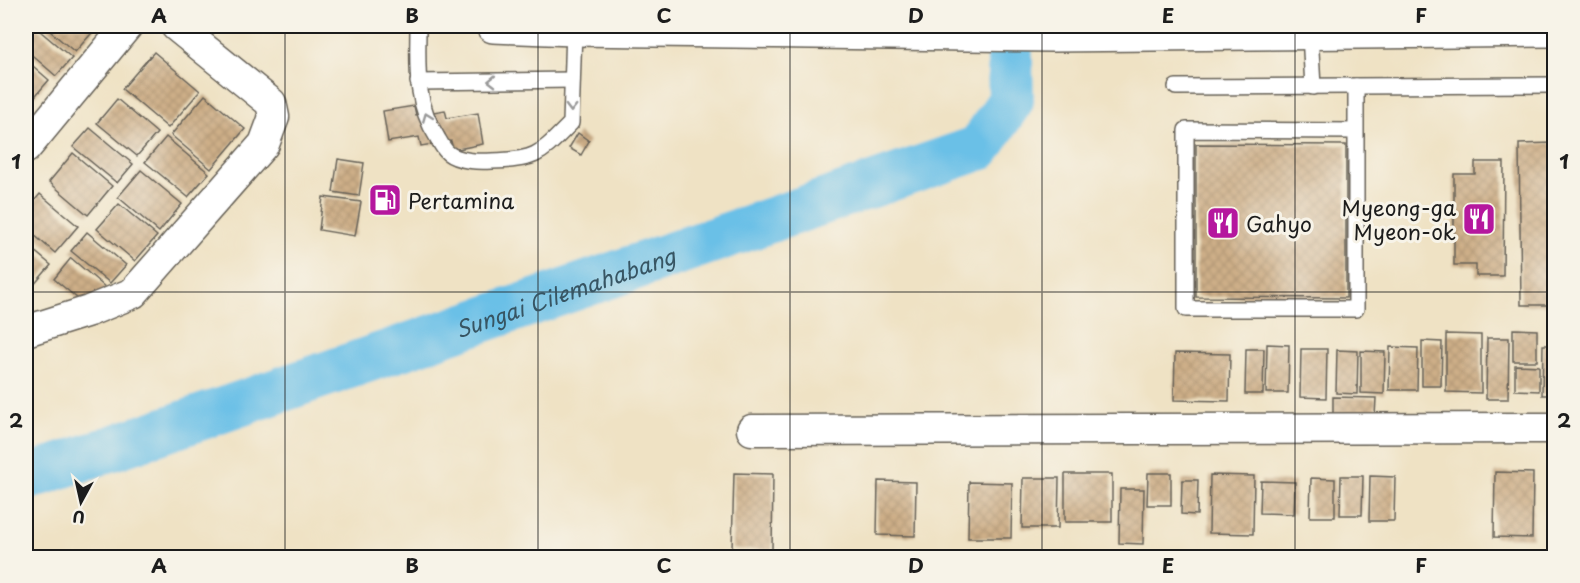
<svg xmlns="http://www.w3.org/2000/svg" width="1580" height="583" font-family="'Playpen Sans',sans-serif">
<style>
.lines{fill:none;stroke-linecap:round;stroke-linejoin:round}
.river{stroke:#6ac0e7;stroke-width:46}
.building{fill:url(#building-cross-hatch)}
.service-casing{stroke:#666157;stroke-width:18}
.minor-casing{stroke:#666157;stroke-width:33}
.tertiary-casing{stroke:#666157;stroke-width:36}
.service{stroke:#fff;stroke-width:15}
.minor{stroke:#fff;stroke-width:30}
.tertiary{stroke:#fff;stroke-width:33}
.oneway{stroke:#999}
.grid{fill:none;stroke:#1c1c1c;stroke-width:1.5;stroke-opacity:0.55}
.labels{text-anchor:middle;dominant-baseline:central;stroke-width:6;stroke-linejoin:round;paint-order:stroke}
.poi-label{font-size:21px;fill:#1c1c1c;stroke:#f7f3e8;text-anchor:start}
.water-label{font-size:22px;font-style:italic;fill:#375563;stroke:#f7f3e8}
.neatline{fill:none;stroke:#1c1c1c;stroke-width:2}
.grid-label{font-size:20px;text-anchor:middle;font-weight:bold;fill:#1c1c1c}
</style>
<defs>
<pattern id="building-cross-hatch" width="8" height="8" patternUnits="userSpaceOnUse" patternTransform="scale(1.5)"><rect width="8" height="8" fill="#ceaf88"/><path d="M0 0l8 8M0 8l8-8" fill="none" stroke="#b09675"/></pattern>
</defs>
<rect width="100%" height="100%" fill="#f7f3e8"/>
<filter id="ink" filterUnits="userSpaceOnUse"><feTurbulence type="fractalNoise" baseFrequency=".0167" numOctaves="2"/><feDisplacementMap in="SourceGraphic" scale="12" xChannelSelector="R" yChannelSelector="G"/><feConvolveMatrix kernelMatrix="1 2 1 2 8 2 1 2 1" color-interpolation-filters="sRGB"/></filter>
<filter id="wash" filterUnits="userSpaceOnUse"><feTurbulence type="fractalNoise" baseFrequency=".008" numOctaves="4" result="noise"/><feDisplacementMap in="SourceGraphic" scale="24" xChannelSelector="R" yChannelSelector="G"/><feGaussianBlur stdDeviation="1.35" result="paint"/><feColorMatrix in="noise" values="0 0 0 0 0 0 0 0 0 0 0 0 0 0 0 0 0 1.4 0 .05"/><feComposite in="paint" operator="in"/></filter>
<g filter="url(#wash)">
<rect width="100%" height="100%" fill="#efe2c4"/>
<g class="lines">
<path class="river" id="s1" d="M26,478L979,148L1011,100L1009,26"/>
</g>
<g id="blocks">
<g class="building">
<polygon points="26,26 34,26 72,58 56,76 26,50"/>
<polygon points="44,26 98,26 75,52"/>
<polygon points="154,52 200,91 168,128 122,89"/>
<polygon points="26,60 49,80 30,102 26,98"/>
<polygon points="205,95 245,129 211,169 171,135"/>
<polygon points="117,99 157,133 137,156 97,123"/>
<polygon points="414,106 416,115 445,110 447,118 478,113 483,144 453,150 451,141 421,146 419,137 388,142 383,111"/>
<polygon points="90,128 133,164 117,183 73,147"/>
<polygon points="578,133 589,141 581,155 569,148"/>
<polygon points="166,137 209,173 188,197 145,162"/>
<polygon points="1554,143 1554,305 1521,305 1519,144"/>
<polygon points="1196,144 1346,145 1346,298 1196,297"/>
<polygon points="73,153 112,186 88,215 49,182"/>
<polygon points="338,159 364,163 359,196 333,192"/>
<polygon points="1475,162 1504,162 1503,276 1476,276 1476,265 1454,265 1454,174 1475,174"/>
<polygon points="141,170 182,204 159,232 118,197"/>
<polygon points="40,194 78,226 55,253 26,228 26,211"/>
<polygon points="323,197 361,202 355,236 319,230"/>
<polygon points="119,204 157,236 135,261 97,229"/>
<polygon points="87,232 126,265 110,283 71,251"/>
<polygon points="26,244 51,265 32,287 26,282"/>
<polygon points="71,258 106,288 89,308 54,279"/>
<polygon points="26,293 33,299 26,309"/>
<polygon points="1513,329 1537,330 1537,361 1513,361"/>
<polygon points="1446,334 1481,335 1481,393 1446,392"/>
<polygon points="1487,338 1509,338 1508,399 1486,399"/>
<polygon points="1422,341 1442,342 1441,386 1422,386"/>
<polygon points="1267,344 1289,345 1288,393 1266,393"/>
<polygon points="1543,345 1554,345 1554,395 1542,395"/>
<polygon points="1390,347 1418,348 1417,390 1389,390"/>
<polygon points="1246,349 1264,349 1263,394 1245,394"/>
<polygon points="1301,349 1327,349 1326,398 1300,397"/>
<polygon points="1337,350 1358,351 1357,394 1336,393"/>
<polygon points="1361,351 1385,352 1384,394 1361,393"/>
<polygon points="1175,353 1230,354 1229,401 1174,400"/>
<polygon points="1515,365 1539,366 1539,391 1515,390"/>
<polygon points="1333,397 1376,398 1375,416 1333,416"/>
<polygon points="1495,472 1533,473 1532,538 1494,537"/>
<polygon points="734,473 773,474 772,550 732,549"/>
<polygon points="1148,473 1171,473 1171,505 1147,505"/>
<rect x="1065" y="474" width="47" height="48"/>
<polygon points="1210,475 1254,476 1253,534 1209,533"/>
<polygon points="1341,476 1363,476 1362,515 1340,515"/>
<polygon points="1370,476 1395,477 1394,521 1369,521"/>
<polygon points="1023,478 1059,478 1058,528 1022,528"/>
<polygon points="1311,478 1335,479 1335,517 1310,517"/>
<polygon points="1182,480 1198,480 1197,515 1181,514"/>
<polygon points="878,481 916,482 915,536 877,535"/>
<polygon points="1261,481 1295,482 1294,514 1260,513"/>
<polygon points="969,482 1012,483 1011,538 968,538"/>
<polygon points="1120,489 1144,489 1143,544 1119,543"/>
<rect x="1551" y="525" width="3" height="19"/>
</g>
</g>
</g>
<g filter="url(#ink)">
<use href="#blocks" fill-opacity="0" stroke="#666157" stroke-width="1.5"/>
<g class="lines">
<g class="service-casing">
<g id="service">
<path d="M418,26C418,66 414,101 437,137C440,142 443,149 448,153C458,161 479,162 492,161C538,160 540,154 571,123L574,29"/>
<polyline points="1310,34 1313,87"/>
<polyline points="418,82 572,80"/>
<polyline points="1176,87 1554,85"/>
<polyline points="1356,131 1186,130 1186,309 1356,309 1356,86"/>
</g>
</g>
<g class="minor-casing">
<g id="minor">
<polyline points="26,148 127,26"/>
<polyline points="26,331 89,311 133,293 264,144 274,117 271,103 176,26"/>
<polyline points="752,430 1554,428"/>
</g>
</g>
<g class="tertiary-casing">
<polyline id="tertiary" points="493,26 574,29 1052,35 1554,30"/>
</g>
<use href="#service" class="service"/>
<use href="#minor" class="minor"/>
<use href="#tertiary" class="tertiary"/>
</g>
<defs><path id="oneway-chevron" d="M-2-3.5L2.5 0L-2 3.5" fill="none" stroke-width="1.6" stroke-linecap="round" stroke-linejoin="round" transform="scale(1.5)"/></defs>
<g class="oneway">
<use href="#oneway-chevron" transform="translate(492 81) rotate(179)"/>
<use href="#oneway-chevron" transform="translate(571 108) rotate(91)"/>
<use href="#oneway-chevron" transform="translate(427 117) rotate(-111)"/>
</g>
</g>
<path class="grid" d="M285,26V558M538,26V558M790,26V558M1042,26V558M1295,26V558M26,292H1554"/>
<defs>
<g id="fuel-square" transform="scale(1.725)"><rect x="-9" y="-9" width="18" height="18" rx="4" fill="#b5179e" stroke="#f7f3e8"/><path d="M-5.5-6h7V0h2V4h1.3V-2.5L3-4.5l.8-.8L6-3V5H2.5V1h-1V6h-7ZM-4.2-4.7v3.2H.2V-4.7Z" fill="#fff"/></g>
<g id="restaurant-square" transform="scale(1.725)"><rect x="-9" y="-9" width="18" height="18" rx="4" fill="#b5179e" stroke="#f7f3e8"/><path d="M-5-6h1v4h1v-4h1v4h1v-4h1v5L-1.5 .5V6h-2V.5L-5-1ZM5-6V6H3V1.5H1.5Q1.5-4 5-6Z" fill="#fff"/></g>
</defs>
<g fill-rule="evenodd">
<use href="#fuel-square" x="385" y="200"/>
<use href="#restaurant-square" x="1479" y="219"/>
<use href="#restaurant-square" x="1223" y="223"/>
</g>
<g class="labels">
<g class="poi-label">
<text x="408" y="200">Pertamina</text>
<text x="1456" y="207" text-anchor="end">Myeong-ga<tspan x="1456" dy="24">Myeon-ok</tspan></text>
<text x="1246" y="223">Gahyo</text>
</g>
<g class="water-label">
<text stroke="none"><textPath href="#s1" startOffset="570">Sungai Cilemahabang</textPath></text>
</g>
</g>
<rect width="1580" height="583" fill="none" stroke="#f7f3e8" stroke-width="66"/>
<g transform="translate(81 502) rotate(188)" stroke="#f7f3e8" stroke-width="4.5" paint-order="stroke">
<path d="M0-4.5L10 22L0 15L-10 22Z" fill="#1c1c1c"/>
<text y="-9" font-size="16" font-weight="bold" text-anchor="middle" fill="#1c1c1c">U</text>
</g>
<rect x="33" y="33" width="1514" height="517" class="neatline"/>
<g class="grid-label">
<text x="159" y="23">A</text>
<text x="412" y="23">B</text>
<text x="664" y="23">C</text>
<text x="916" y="23">D</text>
<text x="1168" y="23">E</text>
<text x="1421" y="23">F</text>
<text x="16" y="169">1</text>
<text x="1564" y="169">1</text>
<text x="16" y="428">2</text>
<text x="1564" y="428">2</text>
<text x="159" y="573">A</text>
<text x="412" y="573">B</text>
<text x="664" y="573">C</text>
<text x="916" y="573">D</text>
<text x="1168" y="573">E</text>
<text x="1421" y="573">F</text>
</g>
</svg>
